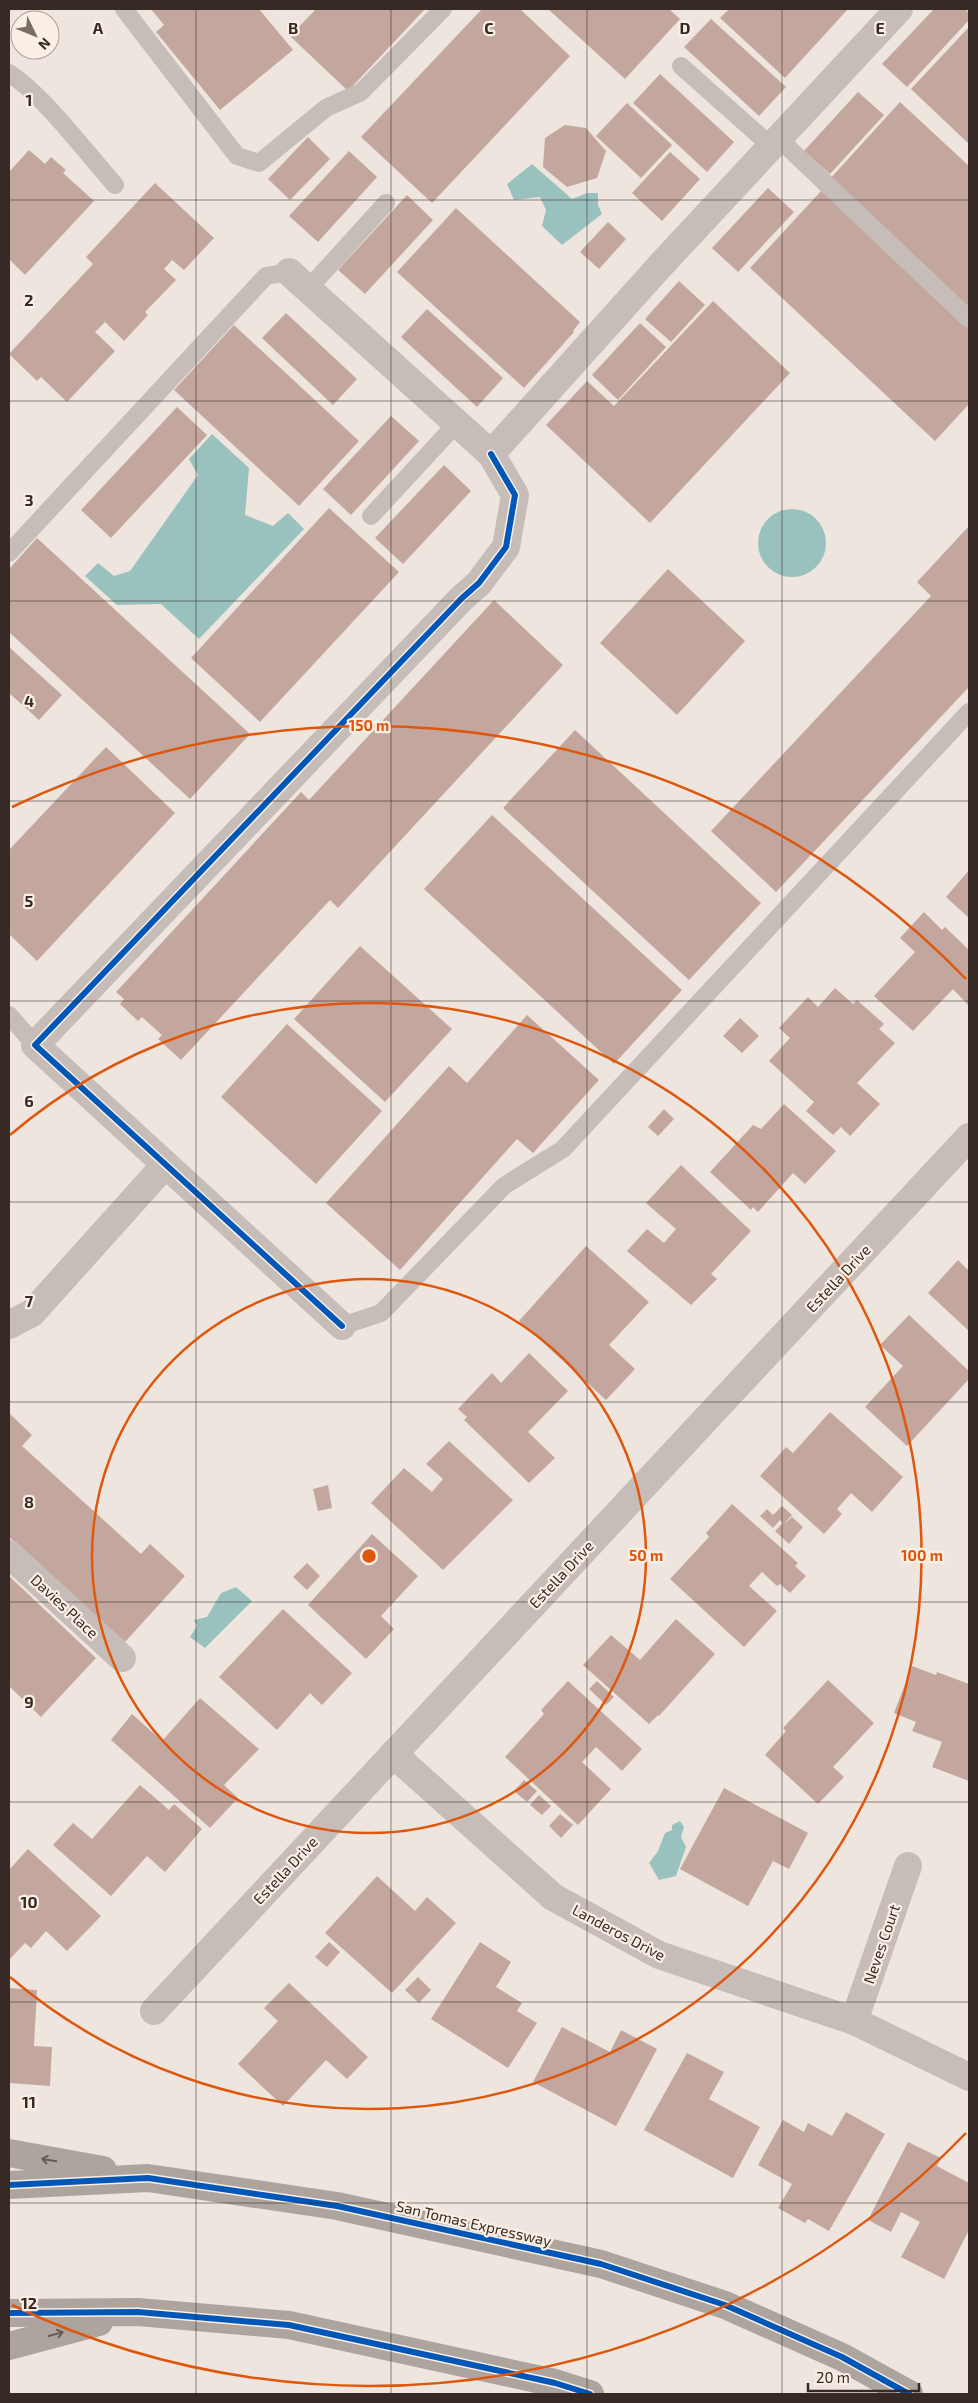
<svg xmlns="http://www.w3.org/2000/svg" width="978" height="2403" font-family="'Exo 2',sans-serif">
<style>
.water{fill:#99c2be}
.building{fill:#c3a79e}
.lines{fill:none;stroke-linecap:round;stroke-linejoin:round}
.lane{stroke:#c6bdb8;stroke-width:18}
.street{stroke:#c6bdb8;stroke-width:28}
.highway{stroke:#ada49e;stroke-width:28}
.cycleway-casing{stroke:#fbefe5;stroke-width:9}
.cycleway{stroke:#0057b8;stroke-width:6}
.oneway{stroke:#665b56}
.grid{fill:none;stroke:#372a26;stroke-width:1;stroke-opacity:0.55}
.ring{fill:none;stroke:#df570d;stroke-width:2.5}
.labels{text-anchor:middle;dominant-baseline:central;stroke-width:4.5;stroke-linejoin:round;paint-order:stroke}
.street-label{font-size:15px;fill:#372a26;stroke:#fbefe5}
.grid-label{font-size:16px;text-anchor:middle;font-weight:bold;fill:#372a26;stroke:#fbefe5;stroke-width:4.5;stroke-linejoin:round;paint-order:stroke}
.centre{fill:#df570d;stroke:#fbefe5;stroke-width:2.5}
.ring-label{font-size:15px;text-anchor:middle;font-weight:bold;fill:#df570d;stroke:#fbefe5;stroke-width:4.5;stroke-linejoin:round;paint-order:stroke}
</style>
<rect width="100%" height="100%" fill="#eee6de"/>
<g class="water">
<polygon points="532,164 572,199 587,193 598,193 598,205 602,214 562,245 542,226 546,210 540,197 514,200 507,184"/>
<polygon points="212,434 249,468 245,515 273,526 288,513 304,529 199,639 161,604 117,605 85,576 98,563 114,576 130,571 198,475 189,459"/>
<circle cx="792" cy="543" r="34"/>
<polygon points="236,1587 252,1601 205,1648 190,1637 197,1626 194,1620 207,1617 221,1593"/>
<polygon points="680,1821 684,1827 681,1837 686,1847 676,1876 659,1880 649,1863 658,1851 665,1833 672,1830 672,1825"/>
</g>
<g class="building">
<polygon points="151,9 259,9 293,50 220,110 156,32 164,25"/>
<polygon points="316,9 425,9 348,91 290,36"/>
<polygon points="482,9 520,9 570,56 432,203 361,137"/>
<polygon points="548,9 669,9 680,19 625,79"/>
<polygon points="729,9 848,9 785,78 720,18"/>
<polygon points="934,9 965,9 969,13 969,20 907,87 882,64"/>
<polygon points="711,19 786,87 759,116 684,47"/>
<polygon points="969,27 969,144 911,89"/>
<polygon points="660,74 734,142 707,172 633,103"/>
<polygon points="858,92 884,115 830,174 804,151"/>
<polygon points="900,102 969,166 969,309 829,180"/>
<polygon points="627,103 672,145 641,178 596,136"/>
<polygon points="565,125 586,128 606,151 597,178 567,187 543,167 545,138"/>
<polygon points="308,137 330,159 290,200 268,179"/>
<polygon points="29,150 45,164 51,157 66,170 63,173 94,201 25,275 9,259 9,172"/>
<polygon points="349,151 377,177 318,242 289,216"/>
<polygon points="670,152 700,179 662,221 632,193"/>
<polygon points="155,183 214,238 184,270 172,260 164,269 176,280 145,312 148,315 124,341 105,322 95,332 115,351 67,402 41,377 37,381 9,354 93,264 86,257"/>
<polygon points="768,188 794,212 738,272 712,248"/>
<polygon points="822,190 969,327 969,404 935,441 750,268"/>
<polygon points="407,195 433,220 365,294 338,270"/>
<polygon points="456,208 580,322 573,331 574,332 524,388 397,272"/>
<polygon points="608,222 626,239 599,269 580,252"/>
<polygon points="679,281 705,305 671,342 645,319"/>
<polygon points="713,301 790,373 650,523 546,425 587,381 614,406"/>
<polygon points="427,309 503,378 477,407 401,337"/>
<polygon points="286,313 357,379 333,405 262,338"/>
<polygon points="640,323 666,347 618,400 592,375"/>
<polygon points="234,325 359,441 299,506 174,390"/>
<polygon points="177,407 207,435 111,538 81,510"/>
<polygon points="391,416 419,441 351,515 323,489"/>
<polygon points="444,465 471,491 403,564 375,538"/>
<polygon points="329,508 399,572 260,722 191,658"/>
<polygon points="969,526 969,687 776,892 711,831 931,596 917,582"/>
<polygon points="37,538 250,734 190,799 9,632 9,569"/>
<polygon points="668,569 745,641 677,715 600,643"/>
<polygon points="494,600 563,665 338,908 330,900 181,1060 158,1039 162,1035 142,1017 138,1021 120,1004 124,999 116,992 301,792 309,800"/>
<polygon points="9,647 62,695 39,720 9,693"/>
<polygon points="575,730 761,903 689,980 503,808"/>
<polygon points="106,747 175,813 37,961 9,934 9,850"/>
<polygon points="492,815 682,990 614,1064 424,889"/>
<polygon points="969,870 969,918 946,897"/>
<polygon points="924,912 942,930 945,927 969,950 969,1006 953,989 913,1031 874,996 915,952 900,938"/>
<polygon points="360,946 452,1029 385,1102 294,1019"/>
<polygon points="835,988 853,1004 857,1000 884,1024 879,1029 895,1043 857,1083 880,1104 850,1136 841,1127 833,1135 806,1111 814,1102 769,1061 790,1038 779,1028 808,997 818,1007"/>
<polygon points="527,1015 599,1080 533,1153 517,1139 400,1270 326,1203 449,1066 467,1083"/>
<polygon points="740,1018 759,1036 742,1053 723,1036"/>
<polygon points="287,1024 382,1111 316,1184 221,1097"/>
<polygon points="784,1104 836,1151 805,1184 793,1173 758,1212 753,1207 751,1210 710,1172 753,1125 761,1129"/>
<polygon points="664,1109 674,1119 658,1136 648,1127"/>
<polygon points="681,1165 751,1231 711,1274 717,1279 691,1305 627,1251 647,1229 664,1243 676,1229 646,1203"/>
<polygon points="586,1246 649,1302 609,1345 635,1369 606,1400 519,1321"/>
<polygon points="958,1260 969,1271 969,1331 928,1293"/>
<polygon points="909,1315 969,1371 969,1379 907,1446 865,1407 903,1366 880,1345"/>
<polygon points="529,1353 568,1391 528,1432 555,1458 529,1483 464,1420 467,1417 458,1409 492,1373 501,1383"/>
<polygon points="830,1412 903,1477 872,1512 851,1493 837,1509 842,1514 824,1534 760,1476 786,1447 793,1453"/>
<polygon points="9,1413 32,1435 22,1446 141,1554 150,1544 185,1576 125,1642 9,1537"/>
<polygon points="449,1441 513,1500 443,1570 371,1503 404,1468 432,1492 443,1479 426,1464"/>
<polygon points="328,1485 332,1508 318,1511 313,1489"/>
<polygon points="732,1504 798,1563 795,1566 806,1576 790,1593 780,1584 777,1586 762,1572 749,1586 777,1611 744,1647 670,1579 709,1537 706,1533"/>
<polygon points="782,1506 792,1515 784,1524 792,1517 803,1527 789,1544 775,1531 783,1523 780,1520 773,1528 760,1516 767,1509 773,1515"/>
<polygon points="372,1534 418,1576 381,1616 394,1629 366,1659 308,1605"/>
<polygon points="307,1563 320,1576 307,1590 293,1577"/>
<polygon points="9,1576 96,1658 41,1717 9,1686"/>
<polygon points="283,1609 352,1673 322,1705 310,1693 277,1730 219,1677"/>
<polygon points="676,1619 715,1654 659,1716 658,1715 649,1724 583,1665 611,1635 640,1660"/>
<polygon points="912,1666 936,1675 937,1672 969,1684 969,1781 932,1767 942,1742 912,1731 916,1722 894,1713"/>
<polygon points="828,1680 874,1723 833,1767 844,1777 818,1804 765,1755 786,1731 783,1728"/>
<polygon points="568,1681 642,1749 622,1771 596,1747 582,1762 611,1789 578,1825 505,1757 544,1714 541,1710"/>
<polygon points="597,1681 614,1697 606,1705 589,1689"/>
<polygon points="200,1698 259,1749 224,1785 238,1798 210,1828 111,1740 132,1714 162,1741"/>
<polygon points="524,1780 537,1791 527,1802 514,1791"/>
<polygon points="140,1785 169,1810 174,1804 202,1829 165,1872 147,1856 111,1896 53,1845 73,1823 92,1839"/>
<polygon points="724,1788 808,1833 789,1869 773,1861 748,1906 680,1869"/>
<polygon points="539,1795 551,1806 542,1815 530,1805"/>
<polygon points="560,1814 573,1825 561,1838 549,1826"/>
<polygon points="28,1849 101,1916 67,1951 46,1931 31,1948 25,1943 9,1960 9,1870"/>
<polygon points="377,1876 415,1911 427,1897 456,1923 392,1993 325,1933"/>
<polygon points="329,1942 340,1952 327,1967 315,1957"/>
<polygon points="480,1942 511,1962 496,1987 522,2003 517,2011 537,2023 508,2068 431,2019"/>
<polygon points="418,1977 431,1990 419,2003 405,1990"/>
<polygon points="289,1983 368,2057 347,2079 326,2060 283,2106 238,2064 278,2021 264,2008"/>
<polygon points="9,1988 37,1990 34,2046 52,2047 50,2086 9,2083"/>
<polygon points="562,2027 610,2052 621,2030 657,2049 616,2126 533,2082"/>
<polygon points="687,2053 724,2072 709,2099 760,2127 733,2178 644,2130"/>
<polygon points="846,2112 885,2134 829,2231 808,2219 805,2223 778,2208 792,2184 758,2165 783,2120 804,2132 808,2123 832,2136"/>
<polygon points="908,2142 941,2158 937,2166 969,2183 969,2230 944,2279 901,2257 920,2222 901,2212 891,2232 868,2220"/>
</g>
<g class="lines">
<g class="lane">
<polyline points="124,9 237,156 259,163 326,108 361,92 443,9"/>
<polyline points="681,66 771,146"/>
<path d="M9,73C45,97 85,151 115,185"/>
<polyline points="778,138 969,319"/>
<polyline points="309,288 386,203"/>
<polyline points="371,516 458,422"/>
<polyline points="9,553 266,276 289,272"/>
<polyline points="9,1015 35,1045"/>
<polyline points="342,1326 381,1313 504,1186 563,1149 969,712"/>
</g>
<g class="street">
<polyline points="289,272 491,454 660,266 899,9"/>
<polyline points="9,1325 32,1313 165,1165"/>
<polyline points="342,1326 35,1045 462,598 479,583 506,547 515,495 491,454"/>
<polyline points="9,1554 122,1658"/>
<polyline points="393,1754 553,1897 659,1955 854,2021 969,2077"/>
<polyline points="154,2011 969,1137"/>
<polyline points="854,2021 908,1866"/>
</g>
<g class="highway">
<polyline points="9,2153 103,2170"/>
<polyline points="9,2185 148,2178 337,2206 601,2264 725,2305 842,2357 909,2394"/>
<polyline points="9,2313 138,2312 289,2325 555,2383 590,2394"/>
<polyline points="9,2346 99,2322"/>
</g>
<g class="cycleway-casing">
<g id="cycleway">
<polyline points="342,1326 35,1045 462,598 479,583 506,547 515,495 491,454"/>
<polyline points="9,2185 148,2178 337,2206 601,2264 725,2305 842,2357 909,2394"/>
<polyline points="9,2313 138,2312 289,2325 555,2383 590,2394"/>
</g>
</g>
<use href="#cycleway" class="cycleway"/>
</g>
<defs><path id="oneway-shaft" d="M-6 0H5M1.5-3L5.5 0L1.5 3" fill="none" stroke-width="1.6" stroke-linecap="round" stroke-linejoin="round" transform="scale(1.25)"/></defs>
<g class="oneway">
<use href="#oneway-shaft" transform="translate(49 2160) rotate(-170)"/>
<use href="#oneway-shaft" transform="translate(56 2334) rotate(-15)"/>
</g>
<path class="grid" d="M196,9V2394M391,9V2394M587,9V2394M782,9V2394M9,200H969M9,401H969M9,601H969M9,801H969M9,1001H969M9,1202H969M9,1402H969M9,1602H969M9,1802H969M9,2002H969M9,2203H969"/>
<g class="ring">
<circle cx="369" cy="1556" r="277"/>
<path d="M10 1135A553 553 0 1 1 10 1977"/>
<path d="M966 2133A830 830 0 0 1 12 2305M12 807A830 830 0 0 1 966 979"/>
</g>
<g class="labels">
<g class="street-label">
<text transform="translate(838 1278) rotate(-47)">Estella Drive</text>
<text transform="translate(561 1574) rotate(-47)">Estella Drive</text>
<text transform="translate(65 1606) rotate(43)">Davies Place</text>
<text transform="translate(285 1870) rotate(-47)">Estella Drive</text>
<text transform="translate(619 1932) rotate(28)">Landeros Drive</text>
<text transform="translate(881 1944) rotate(-71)">Neves Court</text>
<text transform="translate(474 2223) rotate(13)">San Tomas Expressway</text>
</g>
</g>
<g class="grid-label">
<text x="98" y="34">A</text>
<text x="293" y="34">B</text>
<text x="489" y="34">C</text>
<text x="685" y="34">D</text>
<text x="880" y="34">E</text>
<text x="29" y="106">1</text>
<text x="29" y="306">2</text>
<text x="29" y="506">3</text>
<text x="29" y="707">4</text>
<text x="29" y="907">5</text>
<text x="29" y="1107">6</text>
<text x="29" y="1307">7</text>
<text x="29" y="1508">8</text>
<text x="29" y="1708">9</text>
<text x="29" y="1908">10</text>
<text x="29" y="2108">11</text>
<text x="29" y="2309">12</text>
</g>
<circle cx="369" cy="1556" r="8" class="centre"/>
<g class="ring-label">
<text x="369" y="731">150 m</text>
<text x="646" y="1561">50 m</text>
<text x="922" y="1561">100 m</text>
</g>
<rect width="978" height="2403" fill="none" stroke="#372a26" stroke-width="20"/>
<g transform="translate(35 35) rotate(133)"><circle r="24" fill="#fbefe5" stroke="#ada099"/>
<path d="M0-4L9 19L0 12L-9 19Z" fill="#776c66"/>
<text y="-8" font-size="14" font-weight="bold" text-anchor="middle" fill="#372a26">N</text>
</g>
<path d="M808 2383v8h111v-8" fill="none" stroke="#372a26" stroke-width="2.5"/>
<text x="816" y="2383" font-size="15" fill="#372a26" stroke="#fbefe5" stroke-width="4" paint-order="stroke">20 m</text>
</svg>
